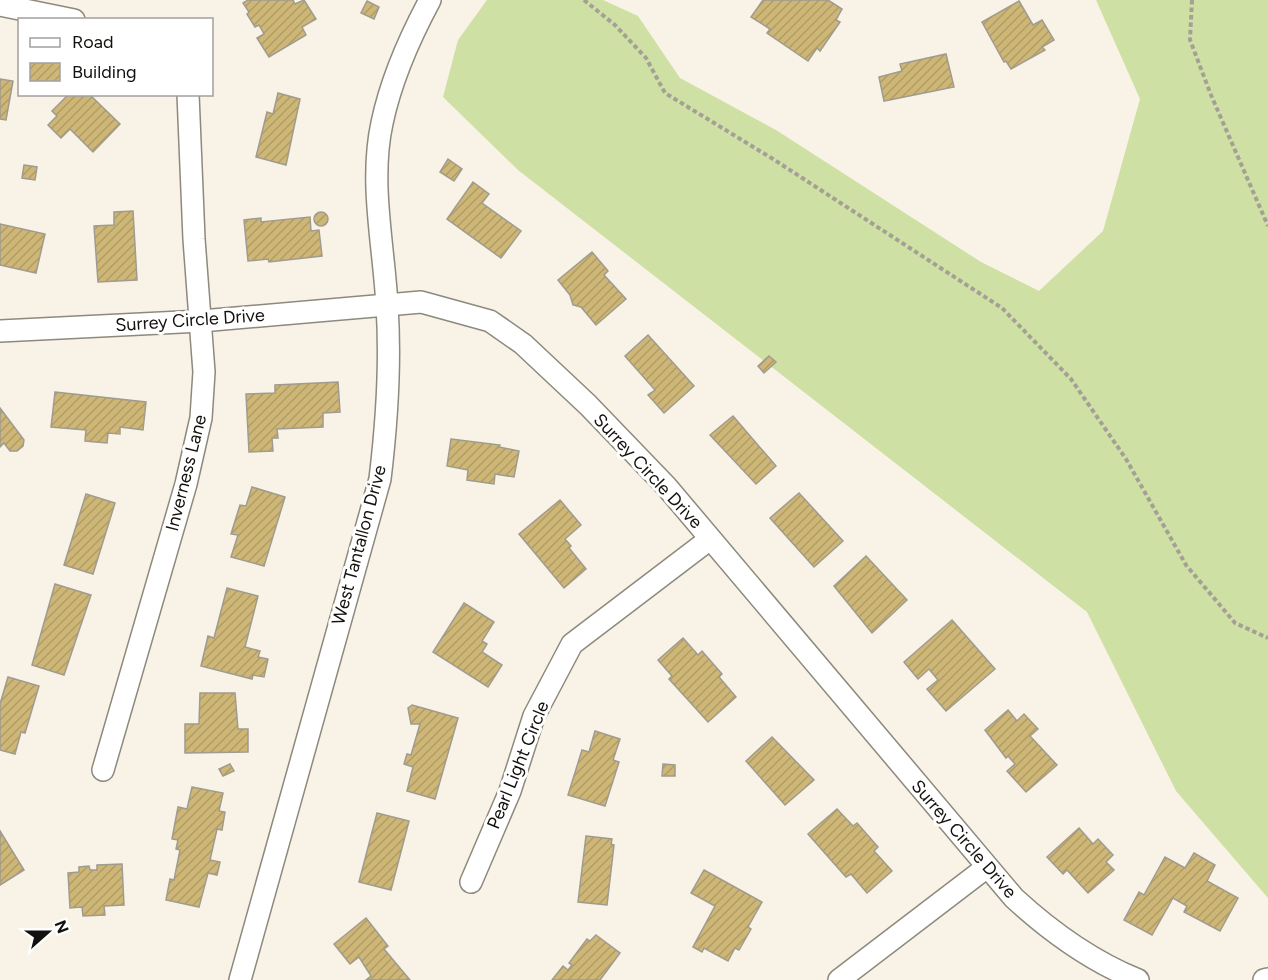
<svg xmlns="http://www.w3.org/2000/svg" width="1268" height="980" font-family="Figtree,sans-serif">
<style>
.grass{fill:#cee0a3}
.building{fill:url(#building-hatch);stroke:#a09b8f;stroke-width:1.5}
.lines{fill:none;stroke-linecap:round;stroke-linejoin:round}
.street-casing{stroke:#8d897d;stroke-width:24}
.path{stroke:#a4a096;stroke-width:4;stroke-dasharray:4.5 3;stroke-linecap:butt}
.street{stroke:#fff;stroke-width:21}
.labels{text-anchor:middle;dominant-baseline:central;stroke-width:6;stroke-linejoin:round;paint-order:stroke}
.street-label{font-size:18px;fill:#13110d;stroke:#fff}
</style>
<defs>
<pattern id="building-hatch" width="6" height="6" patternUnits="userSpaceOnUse" patternTransform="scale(1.5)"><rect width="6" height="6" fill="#ceb776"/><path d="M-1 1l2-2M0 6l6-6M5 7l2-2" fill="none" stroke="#b09c65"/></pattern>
</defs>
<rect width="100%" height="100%" fill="#f8f3e6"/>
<polygon class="grass" points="487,0 603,0 638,16 680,78 776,130 981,262 1039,291 1103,231 1140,99 1096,0 1268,0 1268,898 1176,791 1087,612 518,170 443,97 458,40"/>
<g class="building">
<polygon points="248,0 293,0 295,4 304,0 316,19 302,27 306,35 269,57 257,38 264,34 259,25 255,27 247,14 249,12 243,3"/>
<polygon points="763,0 828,0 842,9 836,20 840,22 820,51 817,48 808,61 767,33 770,29 751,17"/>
<polygon points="367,1 379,7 374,19 361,13"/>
<polygon points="1019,1 1033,25 1042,20 1054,40 1042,47 1045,50 1011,69 1006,61 1004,62 982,22"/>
<polygon points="946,54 954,87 884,101 879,77 902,71 900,64"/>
<polygon points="0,79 13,81 6,120 0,119"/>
<polygon points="278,93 300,99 286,165 256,157 267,112 273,114"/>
<polygon points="69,94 89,94 120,124 93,152 70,129 61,138 48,125 57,116 52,111"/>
<polygon points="448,159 462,169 454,181 440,172"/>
<polygon points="24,165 37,167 35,180 22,178"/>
<polygon points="473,182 489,194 482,203 521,231 501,258 447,219"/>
<polygon points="133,211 137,280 98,282 94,226 114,225 114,212"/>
<circle cx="321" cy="219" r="7"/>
<polygon points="310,217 311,231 319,230 322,256 269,262 268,259 248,261 244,220 261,218 261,222"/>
<polygon points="0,224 45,234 36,273 0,265"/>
<polygon points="592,252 608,271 604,275 626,299 596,325 581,307 573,305 570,295 558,280"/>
<polygon points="648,335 694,386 664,413 648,395 655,390 625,356"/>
<polygon points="769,356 776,362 764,373 758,366"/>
<polygon points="338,382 340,412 323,413 323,427 277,429 278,438 272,438 273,451 249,452 246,394 275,393 275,385"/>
<polygon points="55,392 146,402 143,430 120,427 120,434 108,433 107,443 85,441 86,430 51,427"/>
<polygon points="0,408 24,440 23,446 17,451 10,451 4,443 0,447"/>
<polygon points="733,416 776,466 756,484 710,435"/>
<polygon points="451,439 500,445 499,447 519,451 514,477 495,474 494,484 467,480 468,470 447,466"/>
<polygon points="252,487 285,497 264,566 231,557 238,535 231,534 240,505 246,506"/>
<polygon points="799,493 843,541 814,567 770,518"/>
<polygon points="86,494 115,503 93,574 64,565"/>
<polygon points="560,500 581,525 565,539 571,546 569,548 586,569 564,588 519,534"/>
<polygon points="866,556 907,600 872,633 834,586"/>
<polygon points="55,584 91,595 64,675 32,665"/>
<polygon points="227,588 258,596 245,647 260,651 258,657 268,659 264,677 253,675 252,679 201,666 208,636 214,638"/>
<polygon points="464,603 494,622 482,641 487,644 482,652 502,665 488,687 433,652"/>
<polygon points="952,620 995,669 946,711 927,689 938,680 929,669 918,679 904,662"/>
<polygon points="683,638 698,655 702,651 722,674 719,677 736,697 708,722 669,679 672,676 658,660"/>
<polygon points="8,677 39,686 25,733 21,732 15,754 0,750 0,704"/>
<polygon points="200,693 235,693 238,729 248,729 248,752 185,753 185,724 199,724"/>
<polygon points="412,705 458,718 435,799 407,791 413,767 404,764 407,754 411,755 420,724 411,724 408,708"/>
<polygon points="1008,710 1017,721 1024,714 1038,729 1030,736 1057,765 1026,792 1007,771 1015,764 1008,756 1006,758 985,730"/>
<polygon points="595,731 620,739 613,760 619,762 605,806 568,795 582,750 589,752"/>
<polygon points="772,737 814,780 785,805 746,761"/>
<polygon points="230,764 234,771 223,776 219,769"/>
<polygon points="663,764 675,765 675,776 662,776"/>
<polygon points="192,787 223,793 219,811 225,812 222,830 217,829 210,860 220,862 217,875 208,873 199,907 166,900 170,879 174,880 180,850 176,849 178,840 172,839 178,807 187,809"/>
<polygon points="837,809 853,826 857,823 878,847 874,851 892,871 867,893 851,874 846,877 808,834"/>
<polygon points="377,813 409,821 391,890 359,882"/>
<polygon points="1079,828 1093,844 1098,839 1113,855 1106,862 1114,870 1088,893 1067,870 1063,874 1047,857"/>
<polygon points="0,831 24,870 0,885"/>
<polygon points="586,836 612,839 611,844 614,845 607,905 578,902"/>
<polygon points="1194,853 1215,865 1207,881 1238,898 1220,931 1184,912 1187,906 1173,898 1152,935 1124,920 1139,892 1144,895 1165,857 1185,868"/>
<polygon points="122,864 124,905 104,906 105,915 83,916 82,907 70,908 68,873 79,872 79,867 89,866 90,870 97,870 97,865"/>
<polygon points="704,870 762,902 748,927 751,929 739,950 735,948 728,961 704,948 702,952 693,947 715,906 691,893"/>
<polygon points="366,918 388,946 384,949 410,980 366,980 371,976 359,957 350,964 334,944"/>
<polygon points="596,935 620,953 600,980 552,980 563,966 568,970 572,965 569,963 587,939 590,941"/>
</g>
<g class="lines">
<g class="street-casing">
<g id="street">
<polyline points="0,5 74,20"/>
<path d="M0,331L201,321L421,302L490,321L523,344L588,405L666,486L1014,898C1051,932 1091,961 1138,980"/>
<polyline points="103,770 186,484 201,418 204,372 194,239 188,94"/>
<polyline points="471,882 510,791 534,716 572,644 710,539"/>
<path d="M240,980L380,479C387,421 391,365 387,306C384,246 369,183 382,123C391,80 409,39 430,0"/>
<polyline points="839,980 987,867"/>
<polyline points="1264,980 1268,979"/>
</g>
</g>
<g class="path">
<polyline points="584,0 615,25 646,58 665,93 773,159 1002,308 1071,379 1126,459 1186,565 1235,623 1268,638"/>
<polyline points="1192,0 1190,40 1211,95 1268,226"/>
</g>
<use href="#street" class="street"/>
</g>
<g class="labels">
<g class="street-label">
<text transform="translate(190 320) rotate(-4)">Surrey Circle Drive</text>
<text transform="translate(648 471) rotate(47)">Surrey Circle Drive</text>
<text transform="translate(186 473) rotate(-76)">Inverness Lane</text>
<text transform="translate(359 545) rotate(-75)">West Tantallon Drive</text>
<text transform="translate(518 765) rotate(-68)">Pearl Light Circle</text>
<text transform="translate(964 839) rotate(49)">Surrey Circle Drive</text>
</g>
</g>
<rect x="18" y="18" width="195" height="78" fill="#ffffff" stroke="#a1a09e" stroke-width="1.5"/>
<rect x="30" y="38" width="30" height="9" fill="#ffffff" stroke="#a1a09e" stroke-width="1.5"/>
<text x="72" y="48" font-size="18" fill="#13110d">Road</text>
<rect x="30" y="63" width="30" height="18" fill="url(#building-hatch)" stroke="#a1a09e" stroke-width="1.5"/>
<text x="72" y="78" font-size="18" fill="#13110d">Building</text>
<g transform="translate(48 932) rotate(69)" stroke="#ffffff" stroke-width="4.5" paint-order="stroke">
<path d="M0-4.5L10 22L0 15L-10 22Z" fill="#13110d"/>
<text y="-9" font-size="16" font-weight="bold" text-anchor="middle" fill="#13110d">N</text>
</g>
</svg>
